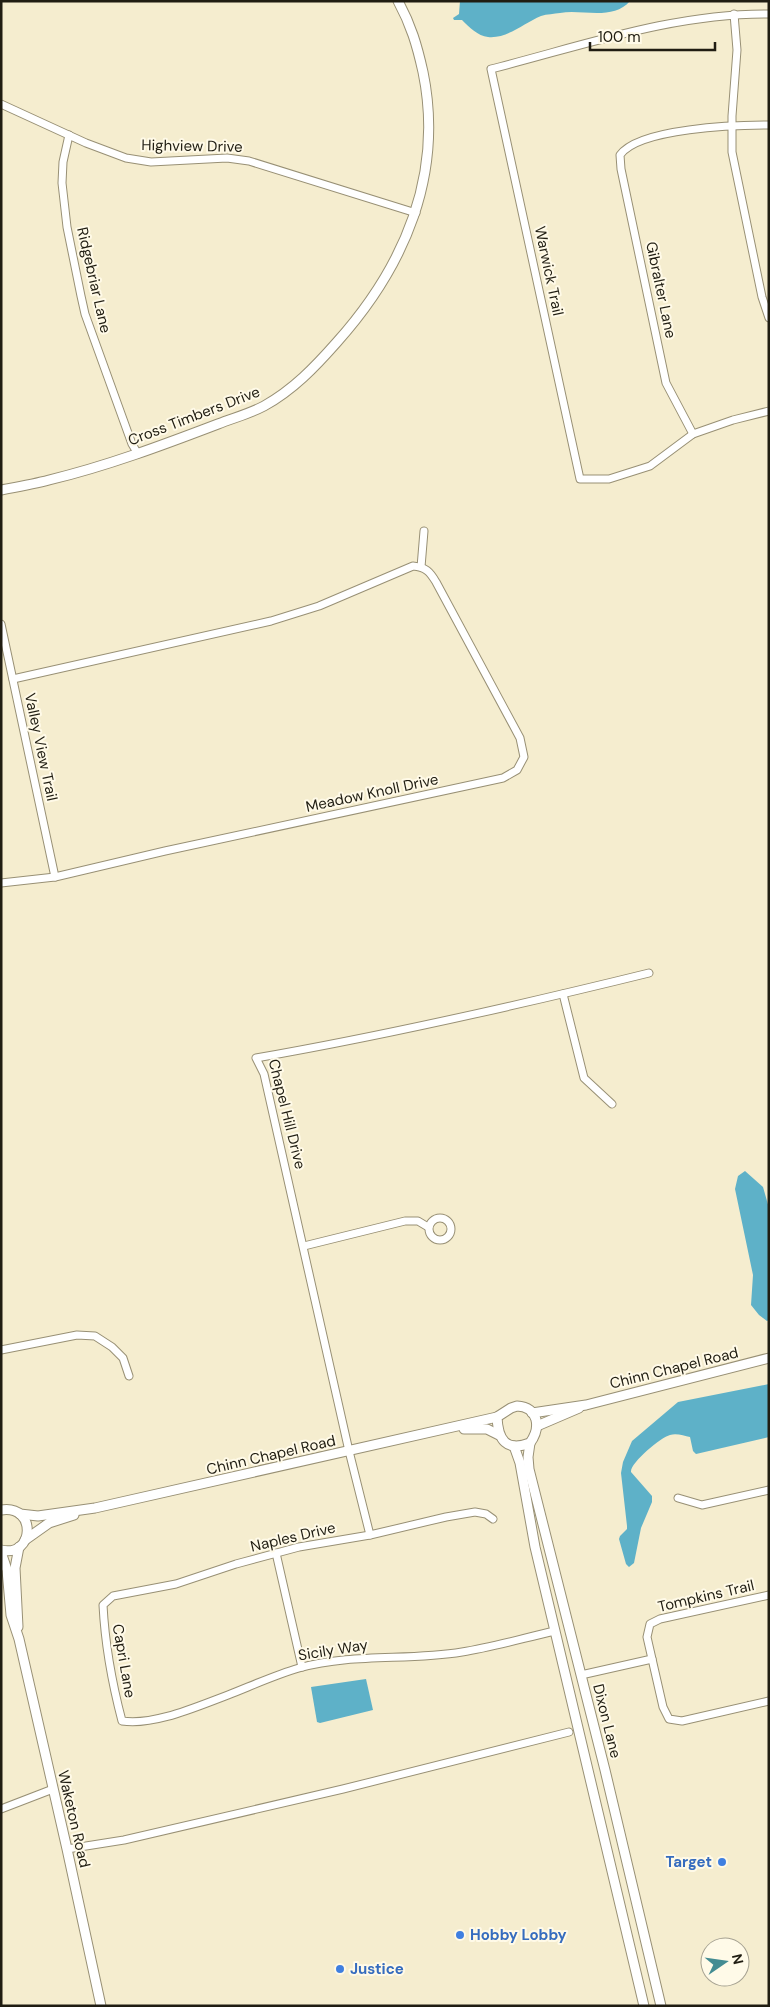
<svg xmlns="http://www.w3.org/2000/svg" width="770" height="2007" font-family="'DM Sans',sans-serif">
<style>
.water{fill:#5eb1c8}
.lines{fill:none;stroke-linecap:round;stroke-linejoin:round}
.minor-casing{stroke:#989075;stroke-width:9}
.tertiary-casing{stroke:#989075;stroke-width:11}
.minor{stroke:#fff;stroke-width:7}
.tertiary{stroke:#fff;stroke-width:9}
.shop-dot{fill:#3f7fe0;stroke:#fffae8;stroke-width:2}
.labels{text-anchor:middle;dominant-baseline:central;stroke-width:4;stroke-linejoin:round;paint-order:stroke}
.street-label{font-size:15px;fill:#201d12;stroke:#fffae8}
.shop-label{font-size:15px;font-weight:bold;fill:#366cbe;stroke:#fffae8;text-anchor:start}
</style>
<rect width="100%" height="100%" fill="#f5edcf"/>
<g class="water">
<path d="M460,1H630C613,21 582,9 560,13C554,14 547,14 541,16C524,23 507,39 488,37C478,36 469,27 462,20H454L453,18L459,14Z"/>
<polygon points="745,1171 763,1187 769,1208 769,1320 767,1321 759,1315 751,1305 753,1275 735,1189 738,1176"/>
<path d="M769,1384V1437L696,1454L693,1451L690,1437C684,1436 677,1433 670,1435C661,1437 630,1463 631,1472L652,1496V1502L641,1528L634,1563L629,1567L626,1564L619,1539L620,1536L627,1529V1526L621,1473L623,1462L632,1441L678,1402Z"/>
<polygon points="366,1679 373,1710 320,1723 317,1722 311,1687"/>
</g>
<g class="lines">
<g class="minor-casing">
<g id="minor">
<polyline points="734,14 737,50 732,116 732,152 762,297 769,318"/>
<path d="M769,14C674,13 582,46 491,69L580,479H609L650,466L693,434L733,420L769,411"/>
<polyline points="1,104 86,143 126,158 151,162 227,158 249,161 416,213"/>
<polyline points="69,135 63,162 62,183 67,227 81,296 85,314 132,444 138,454"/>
<path d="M693,434L666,383L621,169L620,155C639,128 736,125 769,125"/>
<polyline points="421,567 424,531"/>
<polyline points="1,624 55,877"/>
<path d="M1,883L55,877L165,851L503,778L517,770L524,757L520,738L436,582C430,572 426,567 413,566L319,606L271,621L13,679"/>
<polyline points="563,994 584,1078 612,1104"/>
<circle cx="440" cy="1229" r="11"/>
<polyline points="304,1246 405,1221 418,1221 428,1227"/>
<polyline points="1,1350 77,1335 95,1336 112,1347 123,1358 129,1376"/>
<polyline points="678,1498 702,1505 769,1490"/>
<path d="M493,1519L486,1514L475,1512L446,1517L370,1535L299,1547L236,1564L176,1584L113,1596L103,1605C105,1644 112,1683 122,1721C154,1726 198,1706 228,1695C251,1686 275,1675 299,1668C353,1653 408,1661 462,1652C493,1647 524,1638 555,1631"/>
<path d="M370,1535L349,1451L264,1074L256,1058C388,1035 519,1005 649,973"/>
<polyline points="276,1553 302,1667"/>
<polyline points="769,1595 660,1619 650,1624 647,1637 663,1707 669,1719 682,1721 769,1701"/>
<polyline points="581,1675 652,1659"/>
<polyline points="1,1809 53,1789"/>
<polyline points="67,1849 124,1840 343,1789 569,1732"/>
</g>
</g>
<g class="tertiary-casing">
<g id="tertiary">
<path d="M1,490C17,487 34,484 49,480C107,466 163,445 218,424C233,418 249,414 264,406C293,390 315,367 337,342C405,266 444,174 423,72C417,45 411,25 398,1"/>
<path d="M517,1406C539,1407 541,1428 530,1443C506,1452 498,1440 497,1417L511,1408Z"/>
<polyline points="532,1413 586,1405 769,1358"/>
<polyline points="537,1426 579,1408"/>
<polyline points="464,1429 487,1429 499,1435"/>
<polyline points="530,1443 528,1457 529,1469 605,1770 661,2006"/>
<polyline points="514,1446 520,1463 535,1547 555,1631 644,2006"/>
<path d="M1,1510C37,1504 35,1558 1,1550"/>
<polyline points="20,1514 38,1516 95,1508 497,1417"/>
<polyline points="25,1540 49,1523 74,1515"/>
<polyline points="1,1552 7,1570 11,1615 19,1639 67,1849 101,2006"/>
<polyline points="18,1627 15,1568 19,1547"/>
</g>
</g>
<use href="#minor" class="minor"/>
<use href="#tertiary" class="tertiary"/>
</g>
<g class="shop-dot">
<circle cx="722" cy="1862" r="5"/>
<circle cx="460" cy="1935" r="5"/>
<circle cx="340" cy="1969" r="5"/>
</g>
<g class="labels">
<g class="street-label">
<text transform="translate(192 146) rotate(1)">Highview Drive</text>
<text transform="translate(549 271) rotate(78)">Warwick Trail</text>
<text transform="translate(94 280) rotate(77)">Ridgebriar Lane</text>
<text transform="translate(661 290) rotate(78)">Gibralter Lane</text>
<text transform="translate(194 416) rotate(-21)">Cross Timbers Drive</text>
<text transform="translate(41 747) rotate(78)">Valley View Trail</text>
<text transform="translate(372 793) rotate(-12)">Meadow Knoll Drive</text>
<text transform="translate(287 1114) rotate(76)">Chapel Hill Drive</text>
<text transform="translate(674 1368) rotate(-14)">Chinn Chapel Road</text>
<text transform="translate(271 1455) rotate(-13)">Chinn Chapel Road</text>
<text transform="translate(293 1537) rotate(-13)">Naples Drive</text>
<text transform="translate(706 1596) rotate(-13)">Tompkins Trail</text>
<text transform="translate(333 1650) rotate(-9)">Sicily Way</text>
<text transform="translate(124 1661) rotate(80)">Capri Lane</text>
<text transform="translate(607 1721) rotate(76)">Dixon Lane</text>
<text transform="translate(74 1819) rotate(77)">Waketon Road</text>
</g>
<g class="shop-label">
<text x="712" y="1862" text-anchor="end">Target</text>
<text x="470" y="1935">Hobby Lobby</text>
<text x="350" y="1969">Justice</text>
</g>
</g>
<rect width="770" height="2007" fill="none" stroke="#201d12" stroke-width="5"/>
<g transform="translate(725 1962) rotate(77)"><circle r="24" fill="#fffae8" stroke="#a6a292"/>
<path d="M0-4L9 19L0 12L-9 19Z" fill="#448c92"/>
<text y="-8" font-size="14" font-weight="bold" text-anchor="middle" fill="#201d12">N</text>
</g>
<path d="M590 42v8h125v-8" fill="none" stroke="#201d12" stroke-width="2.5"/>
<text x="598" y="42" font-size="15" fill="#201d12" stroke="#fffae8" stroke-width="4" paint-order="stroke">100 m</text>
</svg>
